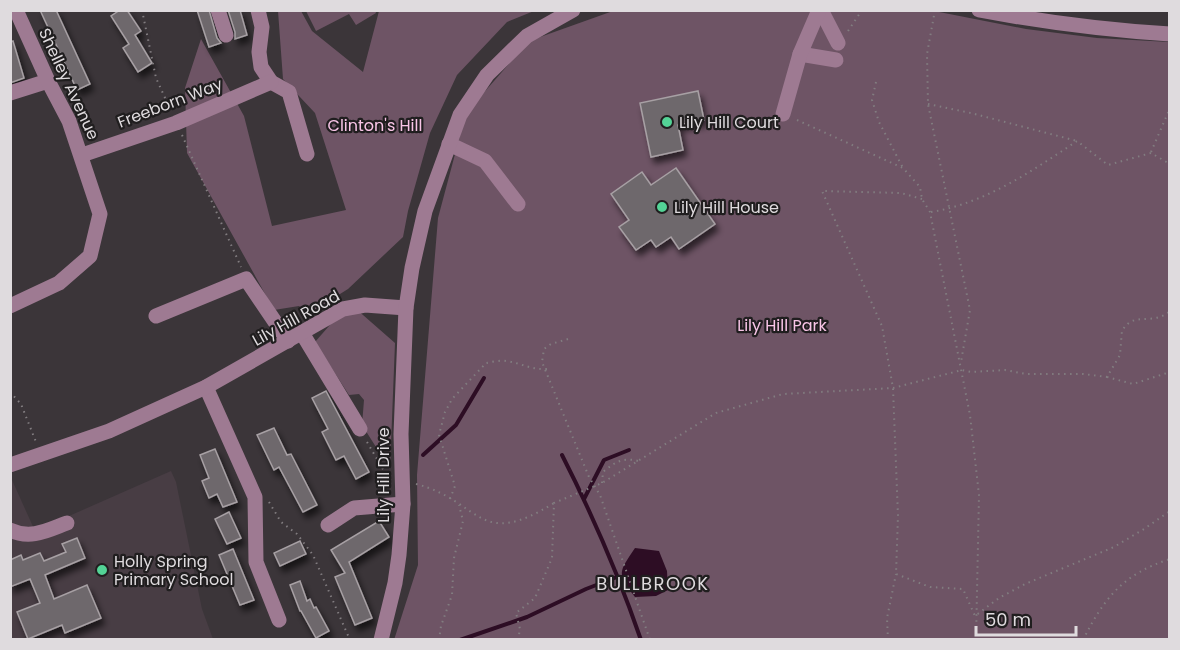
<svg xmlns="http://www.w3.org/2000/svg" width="1180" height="650" font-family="Poppins,sans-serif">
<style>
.built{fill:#483d44}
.green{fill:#6e5465}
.water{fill:#2d0d24}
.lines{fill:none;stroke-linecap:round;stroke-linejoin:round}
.stream{stroke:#2d0d24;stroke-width:4}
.building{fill:#6e686c;stroke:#a7a0a4;stroke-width:1.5;filter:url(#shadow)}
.path{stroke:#827d80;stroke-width:2;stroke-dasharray:1.5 4.5;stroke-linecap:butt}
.minor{stroke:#9e7a92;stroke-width:15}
.poi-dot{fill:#53d396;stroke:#201e1f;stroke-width:2}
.labels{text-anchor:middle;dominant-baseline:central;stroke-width:4.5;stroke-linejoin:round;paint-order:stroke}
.street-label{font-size:16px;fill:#dfdbde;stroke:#201e1f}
.poi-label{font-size:16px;fill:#dfdbde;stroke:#201e1f;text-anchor:start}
.park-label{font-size:16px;fill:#f9c5e7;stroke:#201e1f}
.neighbourhood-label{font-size:18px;letter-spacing:1.5px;fill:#dfdbde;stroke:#201e1f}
</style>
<defs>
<filter id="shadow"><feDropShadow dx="3.5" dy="6" stdDeviation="3" flood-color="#0009"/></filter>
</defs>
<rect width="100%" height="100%" fill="#3b3539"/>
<polygon class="built" points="171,471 176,482 202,609 213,639 11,640 11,481 12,480 35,531"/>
<g class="green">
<polygon points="375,10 376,13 356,25 349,14 316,31 306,11"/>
<polygon points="929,10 1026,29 1097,38 1169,42 1169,639 394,640 418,565 417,475 438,218 466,113 529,41 613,11"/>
<polygon points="278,11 301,11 312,31 363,72 379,11 534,11 507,22 457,75 430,133 408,211 403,237 348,289 308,314 299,306 274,310 187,153 185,88 201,39 244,116 272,226 346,210 315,113 283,79"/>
<polygon points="355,308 395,343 390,469 362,425 364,400 359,394 349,395 315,342 336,318"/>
</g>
<path class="water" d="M635,548L659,551L667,571L668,590L656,596L635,597C616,573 619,572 635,548Z"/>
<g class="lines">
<g class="stream">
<polyline points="423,455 456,425 484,378"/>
<path d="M562,455C592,514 619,576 641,640"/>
<polyline points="584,499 604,460 629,450"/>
<polyline points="460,640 527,617 586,589 617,577 622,577"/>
</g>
</g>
<g class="building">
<polygon points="40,10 56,10 90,84 77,90"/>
<polygon points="120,10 127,10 141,31 135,35 152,63 138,72 123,48 129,44 111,16"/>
<polygon points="197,10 209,10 217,38 221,43 209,47"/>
<polygon points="228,10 240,10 247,35 235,39 235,32"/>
<polygon points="13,41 24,78 10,83 10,42"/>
<polygon points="698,91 704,120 678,125 683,150 651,157 640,103"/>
<polygon points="676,168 715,224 679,249 671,237 656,247 651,240 636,250 619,227 629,220 611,194 642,172 651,185"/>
<polygon points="326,391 369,472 356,479 344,456 336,460 322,432 328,429 312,398"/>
<polygon points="274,428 287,455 291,454 317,505 303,512 279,467 274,470 257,435"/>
<polygon points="215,449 237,502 223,507 217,494 209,498 202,481 209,478 200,455"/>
<polygon points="229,512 241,538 227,544 215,519"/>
<polygon points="379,521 389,537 349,562 372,618 355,625 335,577 345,573 331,550"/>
<polygon points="77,538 85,558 45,575 54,599 87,585 101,618 65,633 62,625 28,639 17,612 40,603 30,579 10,587 10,560 21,555 23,560 40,553 44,561 66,552 62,544"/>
<polygon points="300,541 306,554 280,566 274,553"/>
<polygon points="233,549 254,600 240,605 219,555"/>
<polygon points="300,581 307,601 310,599 314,608 316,607 329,631 316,638 301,611 300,611 290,585"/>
</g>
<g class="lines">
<g class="path">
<polyline points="142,10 156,78 171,111"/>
<polyline points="935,10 927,54 928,104 970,310 961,362"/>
<polyline points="848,31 862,10"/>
<polyline points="876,82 872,100 879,122 903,168"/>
<polyline points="928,104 971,113 1077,141"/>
<polyline points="797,120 903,168 920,187 922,199 930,212 970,415 979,495 976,640"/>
<polyline points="182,135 241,267"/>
<polyline points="1151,152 1170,108"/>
<polyline points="922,199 901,193 822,191 882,326 893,388 898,516 896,574 930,587 963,589 975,616 999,598 1025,584 1114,547 1144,529 1170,511"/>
<path d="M931,212C986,203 1032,171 1077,141L1108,165L1151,153L1170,164"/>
<polyline points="568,339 551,344 544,349 542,362 589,477 600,495 650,640"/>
<polyline points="1107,377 1133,384 1170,372"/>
<polyline points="10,392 21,404 36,442"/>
<polyline points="367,442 387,476"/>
<path d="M602,483L603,472C615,462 623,457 638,461"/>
<path d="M416,484C482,501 477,551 554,503"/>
<path d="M450,499L455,486L439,435L445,412L452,399L486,363C492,362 500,360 506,361C521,363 531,370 547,369"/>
<polyline points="269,502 281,522 297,534 313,555 350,640"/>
<polyline points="439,640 441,626 452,595 454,558 463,521 459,505"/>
<path d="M518,640L520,629L516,613L535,598L552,558L554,503L602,483L716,413L783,394L893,388L962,370L971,372L1005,370L1026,374H1083L1107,377L1120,355L1122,330C1125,327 1127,324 1130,322C1141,316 1157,323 1170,311"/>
<polyline points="888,640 887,618 896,574"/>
<path d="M1083,640C1104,598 1123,574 1170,559"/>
</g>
<g class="minor">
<polyline points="218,10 226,35"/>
<polyline points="258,10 262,27 259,52 261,67 271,82 289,92 307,154"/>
<polyline points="821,10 838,43"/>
<path d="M979,10C1043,22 1106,30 1170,34"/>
<polyline points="800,54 836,60"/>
<polyline points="10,93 48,81"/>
<polyline points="783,114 800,54 819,10"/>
<polyline points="449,144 485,161 518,204"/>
<polyline points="82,155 176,123 271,82"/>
<polyline points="10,306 59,283 90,256 100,214 69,121 48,81 16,10"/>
<polyline points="156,316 246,279 288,341"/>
<polyline points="302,333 360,429"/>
<polyline points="206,387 255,497 256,562 279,620"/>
<polyline points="10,465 109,431 206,387 343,309 365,305 406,308"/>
<polyline points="328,525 354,508 403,504"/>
<path d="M10,530C31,540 48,530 67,523"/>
<polyline points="381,640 395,583 399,555 403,504 401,434 406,308 412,268 425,211 460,115 487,75 527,36 573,10"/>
</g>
</g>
<g class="poi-dot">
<circle cx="667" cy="122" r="6"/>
<circle cx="662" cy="207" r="6"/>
<circle cx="102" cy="570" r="6"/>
</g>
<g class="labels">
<g class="street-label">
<text transform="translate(69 84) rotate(65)">Shelley Avenue</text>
<text transform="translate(170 103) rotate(-21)">Freeborn Way</text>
<text transform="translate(296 318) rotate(-29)">Lily Hill Road</text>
<text transform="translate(383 475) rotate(-90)">Lily Hill Drive</text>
</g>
<g class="poi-label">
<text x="679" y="122">Lily Hill Court</text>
<text x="674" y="207">Lily Hill House</text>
<text x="114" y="561">Holly Spring<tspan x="114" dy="18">Primary School</tspan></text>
</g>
<g class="park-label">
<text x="375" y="125">Clinton's Hill</text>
<text x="782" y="325">Lily Hill Park</text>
</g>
<g class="neighbourhood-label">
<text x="653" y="583">BULLBROOK</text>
</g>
</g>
<rect width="1180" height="650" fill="none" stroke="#dfdbde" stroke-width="24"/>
<path d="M976 626v9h100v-9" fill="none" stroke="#dfdbde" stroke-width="3"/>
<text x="985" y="626" font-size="18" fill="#dfdbde" stroke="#201e1f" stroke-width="4.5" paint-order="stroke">50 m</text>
</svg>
